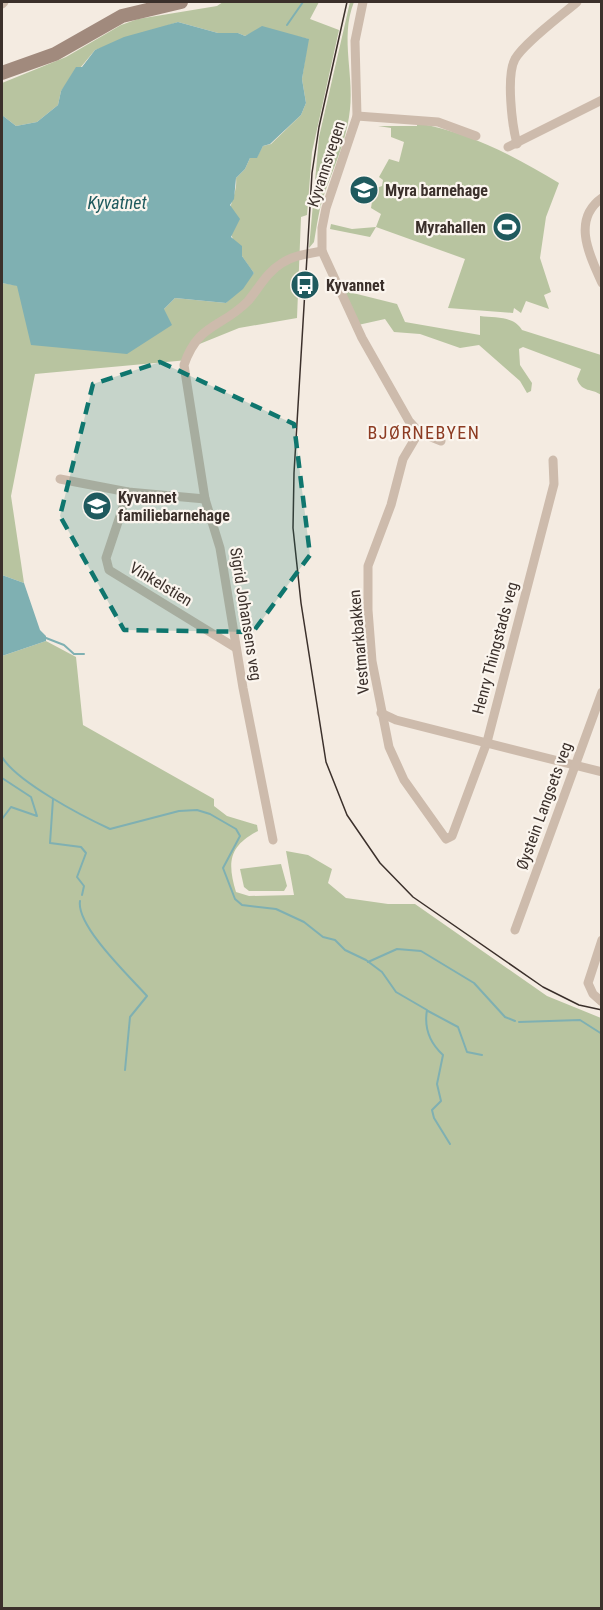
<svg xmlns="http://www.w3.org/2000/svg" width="603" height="1610" font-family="'Roboto Condensed',sans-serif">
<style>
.green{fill:#b8c4a0}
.water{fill:#7fb0b2}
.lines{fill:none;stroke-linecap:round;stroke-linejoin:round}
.stream{stroke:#7fb0b2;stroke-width:2}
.street{stroke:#cdbbac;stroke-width:9}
.secondary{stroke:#a18a7d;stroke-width:14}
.tram{stroke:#3b302b;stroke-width:1.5}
.marked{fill:#0f766e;fill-opacity:0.2;stroke:#0f766e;stroke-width:4.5;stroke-dasharray:12 8;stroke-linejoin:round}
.labels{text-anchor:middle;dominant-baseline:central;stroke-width:4.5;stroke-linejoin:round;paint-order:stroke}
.street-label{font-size:16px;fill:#3b302b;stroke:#fbf5ee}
.poi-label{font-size:16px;font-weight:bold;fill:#3b302b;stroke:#fbf5ee;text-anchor:start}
.water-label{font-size:18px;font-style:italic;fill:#1f5a5e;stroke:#fbf5ee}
.neighbourhood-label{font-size:18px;letter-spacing:1.5px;fill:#8c3b22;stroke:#fbf5ee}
</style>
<rect width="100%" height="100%" fill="#f4ebe1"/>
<g class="green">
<path d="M223,2H319L310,19L339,30L312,152L307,215L301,217L297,318L239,328L197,345L188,360L35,374L11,496L24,583L2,575V283L164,309L175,298L226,303L254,273C240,254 222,230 231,205C234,195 237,188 236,178L245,169L250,158L257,157L263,146L271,144L301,115L306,103L302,79L308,39L262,28L245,36L238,33H218L178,22L95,50L61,91L58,105L37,122L16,126L2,115V83L66,57L121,25L138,19L217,6Z"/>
<path d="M350,2H354C339,39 356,78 349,117C345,143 334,167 325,192C319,208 317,225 314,242L309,248L319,137Z"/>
<path d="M417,123C469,132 514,156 559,183L546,217L540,258L551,292L544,295L549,309L526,301L521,313L514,308L513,313L448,308L465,259L376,227L370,237L330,229L331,224L352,229L376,227L381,214L371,208L374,189L382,186L383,180L379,177L389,159L399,162L404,142L391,137V128L378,126H417Z"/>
<path d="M341,290L397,304L405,322L480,335V316C496,318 514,316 522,330L601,355V395C592,388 582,393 577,379L581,369L523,347L519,349L520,365L532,383L531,391L527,393L520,381L479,345L460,348L420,334L394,332L385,319L358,325Z"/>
<path d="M46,641L76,657L83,725L214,799V806L227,816L257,825L258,831C229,846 227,862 236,892L249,896L294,895L286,851L308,855L332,869L328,883L346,898L388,904H415L547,996L601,1018V1608H2V656Z"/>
<polygon points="281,864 287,886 284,891 249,891 244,887 240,869"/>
</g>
<g class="water">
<polygon points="178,22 218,33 238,33 245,36 262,26 309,39 302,79 306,103 301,115 270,144 263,146 257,158 250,158 245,169 236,178 234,199 230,205 240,219 231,237 242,246 242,256 254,273 243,289 226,303 175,298 164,309 172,325 127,354 31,345 17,286 2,283 2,115 16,126 37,122 58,105 61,91 76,67 82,67 95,50 124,37"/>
<polygon points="2,575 24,583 40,630 46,636 46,641 2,656"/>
</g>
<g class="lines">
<g class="stream">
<polyline points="287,25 303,2"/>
<polyline points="46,638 64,645 74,654 84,654"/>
<path d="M2,757C17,782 82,816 110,829L179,811L197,810L210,814L236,829L240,836L223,868L235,899L242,905L276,909L304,922L323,937L335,940L345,950L366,960L382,972L396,992L427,1010C424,1027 430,1043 443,1055L437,1084L441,1101L432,1110L434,1118L450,1144"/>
<polyline points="2,778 31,797 37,816 11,807 2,819"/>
<polyline points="53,799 50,843 81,847 86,853 77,877 84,886 82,895"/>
<path d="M80,901C76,926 130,977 147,996L130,1017L125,1070"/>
<polyline points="368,962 397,949 421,951 474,983 505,1017 515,1021"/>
<polyline points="428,1011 458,1027 467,1052 482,1055"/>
<polyline points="519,1022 580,1020 602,1034"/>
</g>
<g class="street">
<polyline points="363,2 355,41 357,116 326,208 322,228 322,251 362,338 409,421 419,432 441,441"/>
<polyline points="2,4 4,2"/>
<polyline points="357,116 438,122 476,136"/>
<path d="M517,144C512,125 506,76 515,59C524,43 562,15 577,2"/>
<polyline points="508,147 602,100"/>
<path d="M602,198C571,220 590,256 602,283"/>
<polyline points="419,432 403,459 391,505 368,566 368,610 372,661 389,747 404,780 446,839 452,836 487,742 554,484 553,460"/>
<polyline points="60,479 128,492 205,499"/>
<polyline points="128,492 106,558 109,570 236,648"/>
<polyline points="381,713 396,720 602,772"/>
<path d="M273,840L243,688L220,548L205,499L184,365C198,323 222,328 248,301C259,288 267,272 282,263C294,255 308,254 322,251"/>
<polyline points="515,930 602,692"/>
<polyline points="602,940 588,983 593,994 602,1002"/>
</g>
<polyline class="secondary" points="2,73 55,54 122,16 181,2"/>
<polyline class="tram" points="347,2 319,127 312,173 294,473 293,528 301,603 326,762 347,815 380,863 413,897 543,987 579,1005 602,1010"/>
</g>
<path class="marked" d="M160,362L294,424L310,555L253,632L124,630L60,516L93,384Z"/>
<defs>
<g id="school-disc" transform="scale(1.5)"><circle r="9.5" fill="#1f5a5e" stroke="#fbf5ee"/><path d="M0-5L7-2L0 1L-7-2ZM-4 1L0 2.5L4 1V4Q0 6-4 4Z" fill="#fff"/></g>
<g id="stadium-disc" transform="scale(1.5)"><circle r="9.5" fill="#1f5a5e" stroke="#fbf5ee"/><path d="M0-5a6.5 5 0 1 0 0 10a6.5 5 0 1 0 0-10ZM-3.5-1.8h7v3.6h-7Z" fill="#fff"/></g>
<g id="bus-disc" transform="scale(1.5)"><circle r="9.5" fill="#1f5a5e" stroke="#fbf5ee"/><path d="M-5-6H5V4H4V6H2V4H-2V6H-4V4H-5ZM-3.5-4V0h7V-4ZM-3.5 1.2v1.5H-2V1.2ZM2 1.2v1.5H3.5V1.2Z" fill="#fff"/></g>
</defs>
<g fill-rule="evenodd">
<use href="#school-disc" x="364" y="190"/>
<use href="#stadium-disc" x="507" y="227"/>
<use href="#bus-disc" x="305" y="285"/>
<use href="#school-disc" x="97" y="506"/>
</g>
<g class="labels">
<g class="street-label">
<text transform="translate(326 164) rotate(-72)">Kyvannsvegen</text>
<text transform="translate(161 584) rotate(31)">Vinkelstien</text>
<text transform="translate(246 614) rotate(81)">Sigrid Johansens veg</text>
<text transform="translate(359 642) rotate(-95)">Vestmarkbakken</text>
<text transform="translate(495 648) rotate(-75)">Henry Thingstads veg</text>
<text transform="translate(544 806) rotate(-70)">Øystein Langsets veg</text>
</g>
<g class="poi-label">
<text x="385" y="190">Myra barnehage</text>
<text x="486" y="227" text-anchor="end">Myrahallen</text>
<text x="326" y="285">Kyvannet</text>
<text x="118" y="497">Kyvannet<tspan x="118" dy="18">familiebarnehage</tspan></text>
</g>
<g class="water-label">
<text x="117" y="202">Kyvatnet</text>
</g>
<g class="neighbourhood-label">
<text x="424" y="432">BJØRNEBYEN</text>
</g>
</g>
<rect width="603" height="1610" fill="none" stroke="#3b302b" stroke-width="6"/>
</svg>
